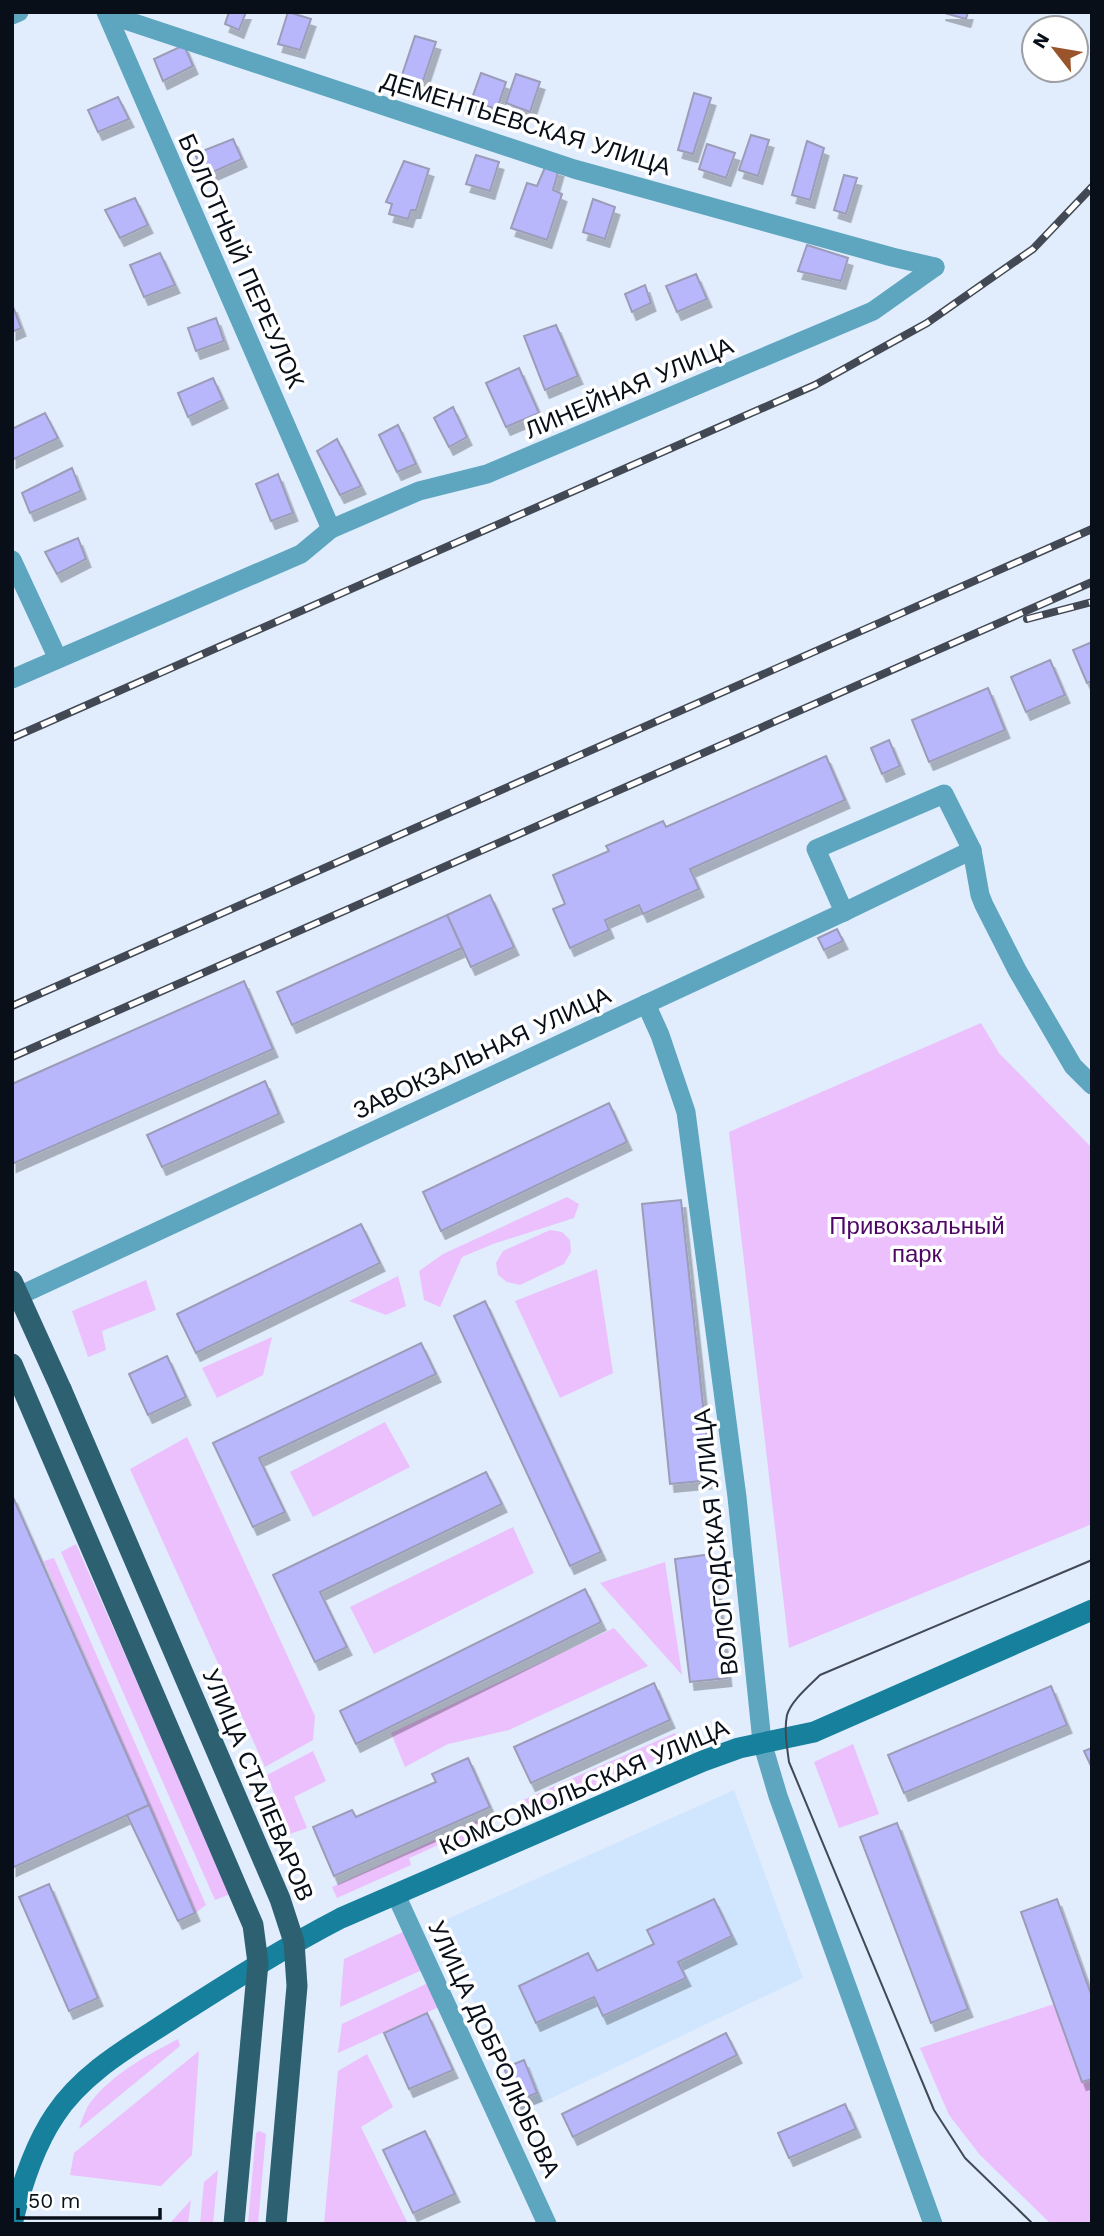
<svg xmlns="http://www.w3.org/2000/svg" width="1104" height="2236" font-family="'Work Sans',sans-serif">
<style>
.built{fill:#d0e5fe}
.green{fill:#ebc0fd}
.building{fill:#b8b7fb;stroke:#9c9cb8;stroke-width:2;filter:url(#shadow)}
.lines{fill:none;stroke-linecap:round;stroke-linejoin:round}
.street{stroke:#5ea6bf;stroke-width:19}
.secondary{stroke:#16809d;stroke-width:21}
.primary{stroke:#2d6071;stroke-width:21}
.tram{stroke:#424954;stroke-width:2}
.rail-casing{stroke:#424954;stroke-width:8}
.rail{stroke:#fff;stroke-width:5;stroke-dasharray:16;stroke-linecap:butt}
.primary-bridge{stroke:#2d6071;stroke-width:21}
.labels{text-anchor:middle;dominant-baseline:central;stroke-width:7;stroke-linejoin:round;paint-order:stroke}
.street-label{font-size:24px;fill:#090f18;stroke:#fff}
.park-label{font-size:24px;fill:#4f0765;stroke:#fff}
</style>
<defs>
<filter id="shadow"><feDropShadow dx="4.5" dy="8" stdDeviation="0" flood-color="#0004"/></filter>
</defs>
<rect width="100%" height="100%" fill="#e1edfd"/>
<polygon class="built" points="734,1790 803,1978 522,2112 504,2068 438,1923"/>
<g class="green">
<polygon points="981,1023 999,1053 1092,1148 1092,1524 789,1648 729,1132"/>
<polygon points="567,1197 579,1204 574,1218 493,1244 462,1257 440,1307 424,1300 419,1271 443,1254"/>
<polygon points="550,1230 562,1232 570,1240 571,1252 564,1264 520,1285 507,1282 498,1275 496,1263 503,1251"/>
<polygon points="597,1269 613,1373 560,1398 515,1301"/>
<polygon points="398,1276 406,1306 386,1315 349,1301"/>
<polygon points="146,1280 156,1310 102,1331 106,1350 88,1357 72,1311"/>
<polygon points="272,1337 263,1375 217,1398 202,1368"/>
<polygon points="385,1422 410,1467 313,1517 290,1472"/>
<polygon points="187,1437 315,1716 313,1740 265,1767 130,1469"/>
<polygon points="513,1527 534,1573 374,1654 350,1607"/>
<polygon points="76,1544 231,1894 215,1900 61,1552"/>
<polygon points="54,1558 206,1905 195,1913 44,1561"/>
<polygon points="665,1562 682,1675 600,1583"/>
<polygon points="614,1628 648,1666 509,1730 448,1744 405,1767 391,1733"/>
<polygon points="675,1733 682,1748 528,1816 521,1801"/>
<polygon points="853,1744 879,1814 839,1828 814,1762"/>
<polygon points="313,1751 326,1781 294,1797 307,1828 290,1834 267,1775"/>
<polygon points="491,1814 495,1827 452,1846 449,1840 414,1856 409,1858 411,1865 337,1898 332,1887"/>
<polygon points="405,1931 422,1970 340,2007 344,1959"/>
<polygon points="428,1983 439,2007 338,2053 342,2024"/>
<polygon points="1054,2004 1082,2082 1092,2079 1092,2224 1051,2224 980,2155 949,2115 920,2048"/>
<path d="M178,2039L180,2046L79,2129C82,2120 85,2110 90,2103C112,2074 146,2056 178,2039Z"/>
<polygon points="199,2051 192,2155 161,2186 70,2175 74,2153"/>
<polygon points="367,2054 393,2107 361,2127 408,2224 324,2224 338,2071"/>
<polygon points="259,2131 266,2134 258,2224 248,2224 256,2133"/>
<polygon points="218,2170 213,2224 200,2224 204,2182"/>
<polygon points="191,2200 188,2224 171,2224 171,2222"/>
</g>
<g class="building">
<polygon points="229,12 246,12 239,30 225,24"/>
<polygon points="288,12 311,19 300,50 278,44"/>
<polygon points="941,12 968,12 966,19"/>
<polygon points="415,36 436,42 422,84 401,78"/>
<polygon points="184,45 193,66 163,81 154,59"/>
<polygon points="481,73 506,82 497,109 471,101"/>
<polygon points="516,74 540,82 530,112 506,103"/>
<polygon points="694,93 711,98 693,154 678,150"/>
<polygon points="118,97 129,119 98,132 88,110"/>
<polygon points="751,135 769,140 758,176 739,170"/>
<polygon points="233,139 242,159 204,176 195,154"/>
<polygon points="807,141 824,148 810,200 792,195"/>
<polygon points="707,144 735,153 726,178 699,169"/>
<polygon points="476,155 499,162 490,191 466,184"/>
<polygon points="404,161 429,169 416,210 411,210 408,219 389,214 392,204 386,202"/>
<polygon points="546,165 559,169 553,190 562,194 547,240 511,228 527,183 537,186"/>
<polygon points="844,175 857,178 846,214 834,210"/>
<polygon points="135,198 148,225 120,238 105,210"/>
<polygon points="593,199 615,207 605,239 583,232"/>
<polygon points="807,245 848,258 841,281 798,271"/>
<polygon points="160,253 175,285 144,297 130,265"/>
<polygon points="696,274 707,299 677,312 666,286"/>
<polygon points="645,285 651,303 632,312 625,294"/>
<polygon points="12,304 21,328 12,332"/>
<polygon points="216,318 224,341 196,351 188,328"/>
<polygon points="556,325 578,376 545,390 524,336"/>
<polygon points="519,368 539,413 506,427 486,383"/>
<polygon points="213,378 223,400 188,417 178,393"/>
<polygon points="453,407 467,437 449,447 434,418"/>
<polygon points="45,413 58,438 12,460 12,429"/>
<polygon points="398,425 416,464 397,472 379,435"/>
<polygon points="337,439 361,486 340,495 317,451"/>
<polygon points="72,468 81,491 30,513 22,493"/>
<polygon points="278,474 293,513 271,521 256,484"/>
<polygon points="78,538 86,559 57,574 45,552"/>
<polygon points="1092,642 1092,681 1087,683 1073,650"/>
<polygon points="1050,660 1065,695 1026,712 1011,677"/>
<polygon points="988,688 1005,730 929,762 912,720"/>
<polygon points="889,740 900,766 882,774 871,748"/>
<polygon points="826,756 845,800 690,869 699,889 643,914 639,905 605,920 609,930 570,948 553,909 565,904 553,875 609,851 606,846 663,821 666,827"/>
<polygon points="490,895 514,947 471,967 447,915"/>
<polygon points="447,915 462,948 292,1025 277,992"/>
<polygon points="837,929 843,941 824,950 818,938"/>
<polygon points="244,981 273,1049 12,1164 12,1084"/>
<polygon points="265,1081 279,1114 162,1167 147,1135"/>
<polygon points="609,1103 627,1142 441,1231 423,1192"/>
<polygon points="681,1200 711,1480 670,1484 642,1204"/>
<polygon points="361,1224 380,1263 196,1353 177,1314"/>
<polygon points="485,1301 601,1552 570,1566 454,1316"/>
<polygon points="421,1343 436,1374 259,1458 285,1512 253,1527 213,1443"/>
<polygon points="167,1356 186,1397 148,1415 129,1374"/>
<polygon points="486,1472 502,1504 320,1592 347,1647 315,1662 273,1575"/>
<polygon points="12,1495 149,1805 12,1868"/>
<polygon points="712,1554 727,1678 690,1682 675,1559"/>
<polygon points="585,1589 601,1622 356,1744 340,1711"/>
<polygon points="654,1683 670,1720 531,1783 514,1747"/>
<polygon points="1051,1686 1067,1725 904,1793 888,1755"/>
<polygon points="1092,1748 1092,1768 1084,1751"/>
<polygon points="468,1758 490,1807 334,1876 313,1827 352,1810 356,1817 436,1782 432,1774"/>
<polygon points="149,1805 195,1913 178,1921 127,1815"/>
<polygon points="897,1823 968,2009 931,2023 860,1837"/>
<polygon points="49,1884 98,1998 69,2011 19,1897"/>
<polygon points="714,1899 732,1936 678,1962 686,1978 603,2016 594,1997 536,2023 519,1986 588,1953 597,1971 654,1944 647,1930"/>
<polygon points="1057,1899 1092,1997 1092,2079 1082,2082 1021,1912"/>
<polygon points="427,2013 453,2070 409,2089 384,2033"/>
<polygon points="726,2033 737,2055 573,2137 562,2114"/>
<polygon points="524,2060 537,2093 517,2101 504,2068"/>
<polygon points="845,2104 856,2129 789,2158 778,2133"/>
<polygon points="425,2131 455,2194 413,2213 383,2150"/>
</g>
<g class="lines">
<g class="street">
<polyline points="106,12 331,529"/>
<polyline points="107,14 574,169 892,257 935,267"/>
<polyline points="12,15 19,12"/>
<polyline points="12,560 58,659"/>
<polyline points="12,679 301,554 331,529 419,491 487,474 873,311 935,267"/>
<polyline points="844,912 816,849 944,794 972,850 980,895 984,905 1017,970 1073,1066 1092,1085"/>
<polyline points="646,1004 660,1035 686,1112 737,1497 762,1742 778,1796 933,2224"/>
<polyline points="12,1299 844,912 972,850"/>
<polyline points="396,1895 547,2224"/>
</g>
<path class="secondary" d="M12,2224C21,2187 34,2146 55,2115C84,2071 133,2045 175,2017C230,1982 283,1948 341,1918L703,1761L739,1748L814,1732L1092,1610"/>
<g class="primary">
<polyline points="12,1364 253,1925 258,1963 234,2224"/>
<polyline points="61,1389 280,1899 294,1942 297,1986 276,2224"/>
</g>
<path class="tram" d="M1033,2224L965,2158L934,2110L789,1762C787,1747 784,1730 787,1715C791,1701 809,1686 820,1675L1092,1560"/>
<g class="rail-casing">
<g id="rail">
<polyline points="1027,619 1092,602"/>
<polyline points="12,738 815,385 927,323 1033,249 1092,187"/>
<polyline points="12,1006 1092,529"/>
<polyline points="12,1057 1092,582"/>
</g>
</g>
<use href="#rail" class="rail"/>
<polyline class="primary-bridge" points="12,1281 61,1389"/>
</g>
<g class="labels">
<g class="street-label">
<text transform="translate(526 124) rotate(17)">ДЕМЕНТЬЕВСКАЯ УЛИЦА</text>
<text transform="translate(241 261) rotate(66)">БОЛОТНЫЙ ПЕРЕУЛОК</text>
<text transform="translate(629 388) rotate(-23)">ЛИНЕЙНАЯ УЛИЦА</text>
<text transform="translate(482 1053) rotate(-25)">ЗАВОКЗАЛЬНАЯ УЛИЦА</text>
<text transform="translate(716 1542) rotate(-96)">ВОЛОГОДСКАЯ УЛИЦА</text>
<text transform="translate(258 1785) rotate(67)">УЛИЦА СТАЛЕВАРОВ</text>
<text transform="translate(584 1787) rotate(-23)">КОМСОМОЛЬСКАЯ УЛИЦА</text>
<text transform="translate(494 2049) rotate(65)">УЛИЦА ДОБРОЛЮБОВА</text>
</g>
<g class="park-label">
<text x="917" y="1226">Привокзальный<tspan x="917" dy="28">парк</tspan></text>
</g>
</g>
<rect width="1104" height="2236" fill="none" stroke="#090f18" stroke-width="28"/>
<g transform="translate(1055 49) rotate(301)"><circle r="33" fill="#ffffff" stroke="#9d9fa3" stroke-width="2"/>
<path d="M0-5L12 26L0 18L-12 26Z" fill="#9a542b"/>
<text y="-10" font-size="19" font-weight="bold" text-anchor="middle" fill="#090f18">N</text>
</g>
<path d="M18 2208v10h142v-10" fill="none" stroke="#090f18" stroke-width="3.5"/>
<text x="28" y="2208" font-size="21" fill="#090f18" stroke="#ffffff" stroke-width="5" paint-order="stroke">50 m</text>
</svg>
